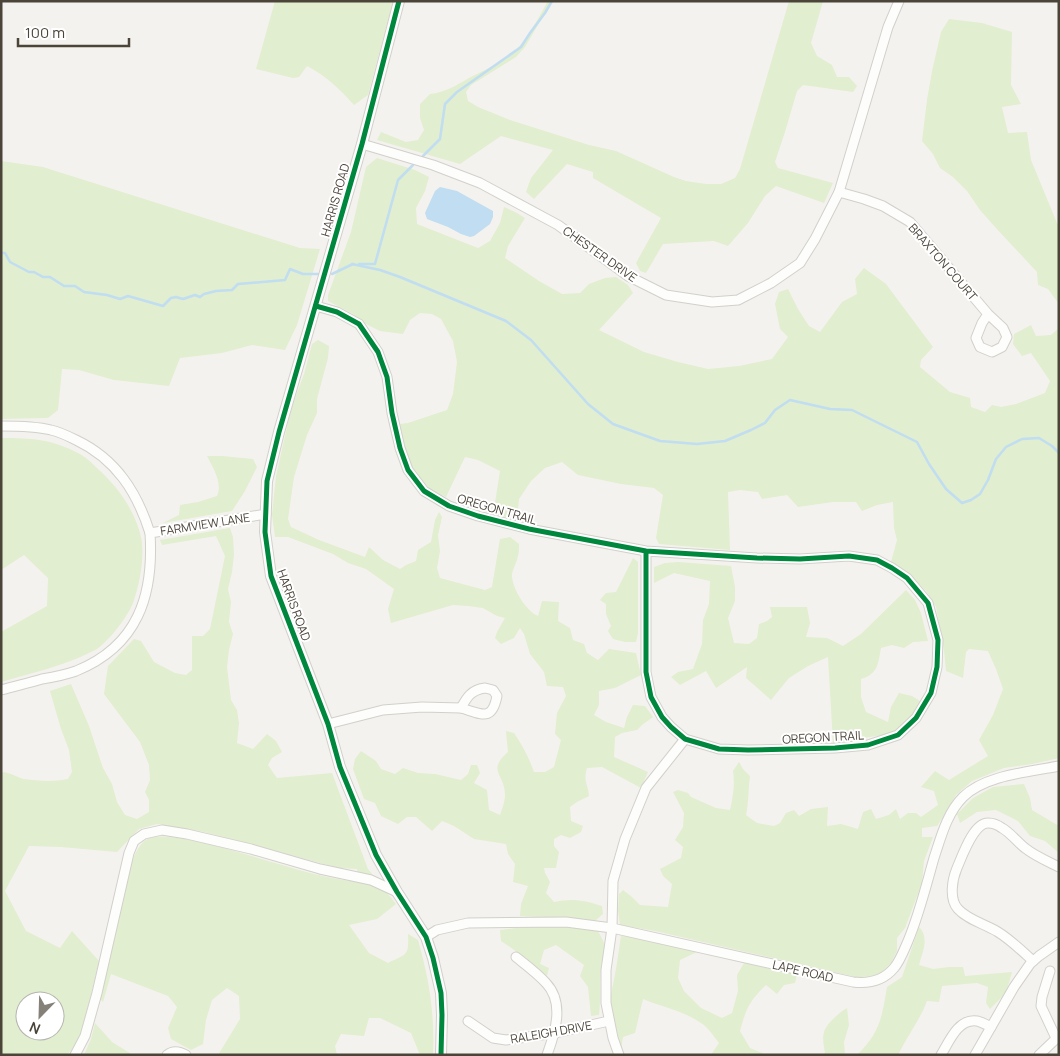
<svg xmlns="http://www.w3.org/2000/svg" width="1060" height="1056" font-family="Manrope,sans-serif">
<style>
.green{fill:#e1eecf;fill-rule:evenodd}
.water{fill:#c0ddf1}
.lines{fill:none;stroke-linecap:round;stroke-linejoin:round}
.stream{stroke:#c0ddf1;stroke-width:2.5}
.minor-casing{stroke:#d2d0cb;stroke-width:11}
.tertiary-casing{stroke:#d2d0cb;stroke-width:12}
.minor{stroke:#fdfdfc;stroke-width:9}
.tertiary{stroke:#fdfdfc;stroke-width:10}
.cycleway-casing{stroke:#fff;stroke-width:8}
.cycleway{stroke:#00873e;stroke-width:5}
.labels{text-anchor:middle;dominant-baseline:central;stroke-width:4;stroke-linejoin:round;paint-order:stroke}
.street-label{font-size:12px;fill:#4b4439;stroke:#fff}
</style>
<rect width="100%" height="100%" fill="#f4f2ee"/>
<g class="green">
<path d="M275,1H393L368,95L354,105C341,90 325,75 307,66L299,77L293,78L256,69Z"/>
<path d="M548,1H552L525,47L516,57L471,85L466,92L468,101L478,107L510,120L589,145L616,151L674,177L686,181L706,184H721L735,178L740,169L789,1H823L811,43L817,56L832,65L837,77H849L857,86L853,92L803,85L797,91L785,132L775,162L778,168L833,183L824,203L776,186L765,196L748,223L728,246L714,241L663,244L646,273L640,271L636,263L661,218L593,178V172L567,164L534,199L526,192L531,178L553,150L501,136L460,164L377,140L381,132L406,142L418,140L424,130L420,118V104L430,94C444,93 457,85 469,78C481,72 493,66 504,60C525,46 536,22 548,1Z"/>
<polygon points="949,19 982,23 1012,32 1011,85 1021,104 1002,107 1008,133 1027,132 1031,160 1059,228 1059,304 1048,289 1038,285 1037,272 995,227 980,210 967,191 953,177 940,168 933,154 922,141 927,100 932,71 941,32"/>
<path d="M377,158L415,170L429,177L425,191L416,208L417,224L478,248L490,241L500,223L504,207L517,213L525,218L508,246L505,258L539,281L562,294L580,293L589,284L605,278L616,277L628,285L633,293L599,330L644,352L678,362L708,369L739,366L772,359L788,337L780,329L775,304L779,292L788,289L798,309L809,326L820,332L842,302L857,294L855,279L864,268L886,284L933,347L921,360L920,367L950,392L970,398L971,407L985,412L992,405L1001,407L1016,404L1045,393L1050,381L1031,353L1022,356L1013,344L1014,334L1031,325L1036,336L1051,335L1059,328V758L1032,764L1004,768L972,781L956,795L949,808L937,826L922,828V837H933L924,861L922,883L905,928L897,938V951L891,963L880,974L869,978L856,977L655,931L620,925L618,911L619,894L623,890L632,897L640,905L668,907L672,884L663,876L660,869L681,858L683,847L675,840L683,827L684,813L673,792L678,790L688,793L691,797L716,808L730,810C733,797 735,785 733,771L739,762L743,769L750,776C748,789 749,802 746,815L757,823L774,826L780,823L786,813L794,810L799,816L811,809L828,807L827,826L841,824L858,829L863,812L871,809L876,819L889,815L896,809L900,819L908,813H916L921,817L938,805L934,791L921,787L935,771L949,780L988,756L979,740L993,715L1003,689L996,669L988,651L969,649L966,652L963,678L946,671L944,650L936,607L926,591L912,577L891,562L897,540L894,528L893,502L877,505L862,511L856,502H833L798,507L787,495L762,499L758,492L740,490L728,492L730,550L659,544L656,538L663,495L654,488L621,484L578,475L562,462L545,468L531,481L519,499L517,520L498,515L494,509L500,471L478,460L465,457L446,497L430,489L412,469L404,450L400,424L408,423L447,410L453,394L457,362L453,341L441,319L432,314L420,313L410,320L403,334L380,331L364,323L353,314L328,301V295L351,232L366,167Z"/>
<polygon points="1,161 43,167 300,248 320,249 297,325 285,350 252,345 222,353 180,358 169,386 114,380 79,370 62,369 58,410 48,418 1,419"/>
<path d="M318,340L329,346L328,358L317,399V413L307,435L294,477L288,519L291,527L319,540L365,557L369,547L383,560L400,569L406,565L416,561L418,550L431,542L435,520L439,512L442,517L438,535L440,551L437,568L440,578L485,590L492,587L500,539L510,537L519,544C519,548 519,552 518,556C517,562 513,568 512,574C511,587 526,611 538,616L542,601L559,602L558,621L570,628L573,640L584,644L587,653L598,660L609,649L636,653L641,675L615,688L599,691V705L594,715L606,722L624,728L627,717L633,705L645,706L653,717L642,725L637,730L622,733L615,737L614,757L648,772L641,788L602,767L587,768C583,782 588,783 589,796L577,802L570,807L571,821L583,826L581,832L570,838L561,835L554,839V846L559,852L556,868H544L545,873L550,882L546,893L554,902C572,898 584,900 602,906L603,914L595,921C570,916 545,918 520,916L521,904L528,886L513,882L515,864L508,854L506,844L474,839L454,826L442,821L432,831L416,817H407L398,824L381,816L375,803L364,799L353,769L355,759L361,751L376,761L381,769L395,774L403,768L418,773L435,774L461,780L468,774L471,765H477L480,773L474,783L487,790L489,810L500,815C502,809 505,802 505,795C505,774 486,771 508,752L506,731L514,733C523,746 529,758 534,772H545L554,767L561,740L555,734L557,713L566,696L563,687L547,686L544,672L530,654L524,634L520,628L514,638L501,644L495,638L497,632L505,618L497,616L483,608L468,606L453,605L391,623L388,609L394,589L366,569L348,563L333,554L288,537H275L272,515L276,476L291,409L304,374L312,344Z"/>
<path d="M1,438C31,438 51,439 78,453C86,457 93,464 99,470C118,487 135,511 141,537C145,555 140,582 134,600C131,611 115,633 106,641C102,645 97,650 91,652C64,666 31,673 1,682V632L47,606L48,578L24,555L1,570Z"/>
<path d="M207,456H222L253,459L257,467L245,491L232,511L163,523L179,515L180,505L198,502L217,496C223,483 213,468 207,456Z"/>
<path d="M230,528L233,537L234,555L232,572L228,589L231,602L229,622L233,634L229,650L227,667L231,700L237,710L239,723L237,743L253,749L267,734L276,741L282,752L272,758L268,765L277,778L332,773L368,869L396,904L377,919L349,925L369,953L388,963C407,954 409,956 408,934L418,940C429,978 435,1015 433,1055H420L411,1033L380,1018H369L364,1036L341,1034L335,1046L337,1055H218L240,1019L239,996L227,988L212,1000L206,1020L203,1044L191,1050L171,1039L168,1028L177,1007L168,996L111,974L103,1002L100,999L131,864C136,852 141,838 155,837C167,835 191,840 204,843C241,852 277,864 314,874C329,877 344,881 359,882L357,869L339,868L204,832L157,824L139,829L117,852L61,847L29,846L5,891L26,931L60,948L72,931L99,961L91,995L79,1041L67,1055H1V772C10,772 16,777 24,779C38,781 54,782 68,779L72,772L69,750L61,729L50,691L71,684L89,726L103,768L112,784L117,802L125,815L137,819L149,812V800L145,792L150,780L149,765L140,742L104,694L108,666L134,639L141,641L154,662L175,673L186,675L192,670V636H203L210,629L225,556L216,536L162,545L160,540ZM25,1001H55V1031H25Z"/>
<polygon points="633,558 638,562 638,633 636,642 625,642 613,639 608,631 611,626 606,614 606,604 600,600 606,593 616,592"/>
<path d="M678,562L731,566L735,587V601L728,618L734,643L749,644L757,638L759,624L767,621L772,617L770,607H807L810,623L806,637L827,638L843,646L861,634L906,590L915,600L921,613L928,641L913,642L904,648L892,645L881,648C878,664 878,674 861,679V697L866,712L888,722L891,707L899,693L912,696L920,701C913,717 901,736 882,735L833,743L828,657L808,666L789,678L771,700L746,678L747,667L716,688L706,671L680,685L671,677L678,672L693,669L702,644L703,620L709,604L710,581L674,573L654,583V567L665,563Z"/>
<polygon points="1024,784 1030,798 1032,810 1059,826 1059,853 1045,841 1030,836 1018,821 996,810 977,812 960,823 957,814 973,798 993,787"/>
<path d="M532,926H559L597,930C601,936 604,941 605,948C605,954 601,961 601,967C599,983 601,999 599,1015L591,1016L588,987L580,976L584,965L556,945L544,950L540,964L549,968L547,976L526,958L501,941L500,930Z"/>
<path d="M919,927C930,938 922,953 919,965L933,969L949,967H963L965,976L1012,972L1006,993L990,1009L986,1003L988,987L977,983L942,986L939,1002L927,1001C920,1020 907,1036 898,1055H857C880,1033 882,1017 887,987L902,977Z"/>
<path d="M621,936L633,937L699,951L680,960L678,978L684,991L701,1008L722,1018L732,1013L738,991L737,975L744,963L797,975L795,983L784,985L777,994L766,985C749,1001 746,1009 740,1031L750,1048L767,1055H711L719,1043C714,1037 708,1027 701,1023C684,1011 662,1007 643,999L635,1033L623,1037L621,1050L610,1000L616,969Z"/>
<path d="M847,1008L849,1025L844,1042L845,1055H821L825,1053C824,1046 822,1039 824,1032C826,1024 840,1012 847,1008Z"/>
<polygon points="95,1023 112,1042 133,1055 84,1055 91,1039"/>
</g>
<polygon class="water" points="440,187 457,191 493,211 493,217 490,224 474,236 470,237 461,234 448,227 427,219 425,213 435,191"/>
<g class="lines">
<g class="stream">
<polyline points="423,156 440,139 445,104 457,92 521,47 530,33 545,13 552,1"/>
<polyline points="1,253 5,253 10,262 29,272 34,272 43,277 50,277 64,286 75,286 84,292 107,295 120,299 128,296 163,306 171,298 176,297 183,299 195,295 200,297 204,294 216,291 232,290 238,284 285,280 290,269 303,274 318,274"/>
<polyline points="352,264 380,270 400,277 506,321 531,340 588,404 613,424 660,441 697,444 725,441 751,430 765,423 775,410 790,400 830,409 852,410 917,442 929,464 946,489 962,503 971,500 980,494 988,480 996,459 1006,447 1022,439 1039,438 1052,446 1059,453"/>
<polyline points="359,264 375,264 398,180 413,165"/>
<polyline points="332,274 353,264"/>
</g>
<g class="minor-casing">
<g id="minor">
<polyline points="362,144 433,165 480,183 558,225 628,276 666,295 712,302 738,300 771,283 800,263 815,239 839,192 888,27 899,1"/>
<polyline points="839,192 864,199 883,206 910,222 988,314 1003,328 1007,337 1002,347 992,352 980,347 976,338 982,323 988,314"/>
<polyline points="316,306 337,312 359,324 378,352 387,377 392,413 400,448 408,470 424,491 449,506 478,516 529,529 646,551 757,558 800,559 849,556 877,560 892,568 907,578 928,603 938,640 937,667 931,693 916,718 898,735 868,745 835,748 748,750 719,749 685,739 671,727 662,717 651,697 646,672 646,551"/>
<path d="M1,426C17,426 35,426 51,430C60,432 68,436 76,440C116,459 137,492 150,533"/>
<path d="M485,688L493,690L497,696C492,722 482,714 461,708C467,697 471,690 485,688Z"/>
<path d="M1,690C15,686 29,683 42,679C54,677 65,675 76,671C138,646 154,595 150,533L266,514"/>
<polyline points="328,724 383,710 422,707 461,708"/>
<path d="M426,937L437,930L468,923L566,922L612,928L853,982C869,984 883,981 894,968C900,961 904,950 908,941C919,915 926,886 934,858C941,837 947,813 963,797C985,775 1029,772 1059,766"/>
<path d="M516,957C526,965 537,973 546,983C565,1003 555,1033 547,1055"/>
<path d="M1033,961C1022,951 1011,940 998,932C985,924 968,920 958,909C949,899 952,880 957,868C962,857 973,823 988,823C993,823 998,825 1002,828C1011,833 1017,842 1025,848C1035,856 1047,861 1059,867"/>
<polyline points="1050,971 1042,997 1041,1006 1056,1038"/>
<polyline points="468,1021 493,1038 506,1040 555,1033 609,1021"/>
<polyline points="75,1055 85,1036 97,993 129,853 134,841 144,834 162,830 187,834 251,849 320,869 371,880 397,892"/>
<path d="M167,1055C173,1050 179,1051 186,1055"/>
<polyline points="619,1055 613,1038 606,1003 606,970 612,928 613,881 625,839 646,788 685,739"/>
<path d="M941,1055C949,1042 958,1018 977,1021C982,1022 987,1025 991,1027"/>
<polyline points="975,1055 1014,987 1030,964 1039,956 1059,942"/>
<polyline points="1039,1055 1059,1036"/>
</g>
</g>
<g class="tertiary-casing">
<polyline id="tertiary" points="399,1 362,144 279,432 267,481 265,532 271,576 328,724 340,767 376,855 397,892 426,937 433,958 441,993 442,1015 441,1055"/>
</g>
<use href="#minor" class="minor"/>
<use href="#tertiary" class="tertiary"/>
<g class="cycleway-casing">
<g id="cycleway">
<polyline points="399,1 362,144 279,432 267,481 265,532 271,576 328,724 340,767 376,855 397,892 426,937 433,958 441,993 442,1015 441,1055"/>
<polyline points="316,306 337,312 359,324 378,352 387,377 392,413 400,448 408,470 424,491 449,506 478,516 529,529 646,551 757,558 800,559 849,556 877,560 892,568 907,578 928,603 938,640 937,667 931,693 916,718 898,735 868,745 835,748 748,750 719,749 685,739 671,727 662,717 651,697 646,672 646,551"/>
</g>
</g>
<use href="#cycleway" class="cycleway"/>
</g>
<g class="labels">
<g class="street-label">
<text transform="translate(335 200) rotate(-74)">HARRIS ROAD</text>
<text transform="translate(600 254) rotate(35)">CHESTER DRIVE</text>
<text transform="translate(943 262) rotate(49)">BRAXTON COURT</text>
<text transform="translate(497 509) rotate(16)">OREGON TRAIL</text>
<text transform="translate(205 524) rotate(-9)">FARMVIEW LANE</text>
<text transform="translate(294 605) rotate(70)">HARRIS ROAD</text>
<text transform="translate(823 737) rotate(-3)">OREGON TRAIL</text>
<text transform="translate(803 971) rotate(13)">LAPE ROAD</text>
<text transform="translate(551 1032) rotate(-10)">RALEIGH DRIVE</text>
</g>
</g>
<rect width="1060" height="1056" fill="none" stroke="#4b4439" stroke-width="5"/>
<g transform="translate(40 1016) rotate(203)"><circle r="24" fill="#ffffff" stroke="#b7b4b0"/>
<path d="M0-4L9 19L0 12L-9 19Z" fill="#868178"/>
<text y="-8" font-size="14" font-weight="bold" text-anchor="middle" fill="#4b4439">N</text>
</g>
<path d="M18 38v8h111v-8" fill="none" stroke="#4b4439" stroke-width="2.5"/>
<text x="25" y="38" font-size="15" fill="#4b4439" stroke="#ffffff" stroke-width="4" paint-order="stroke">100 m</text>
</svg>
